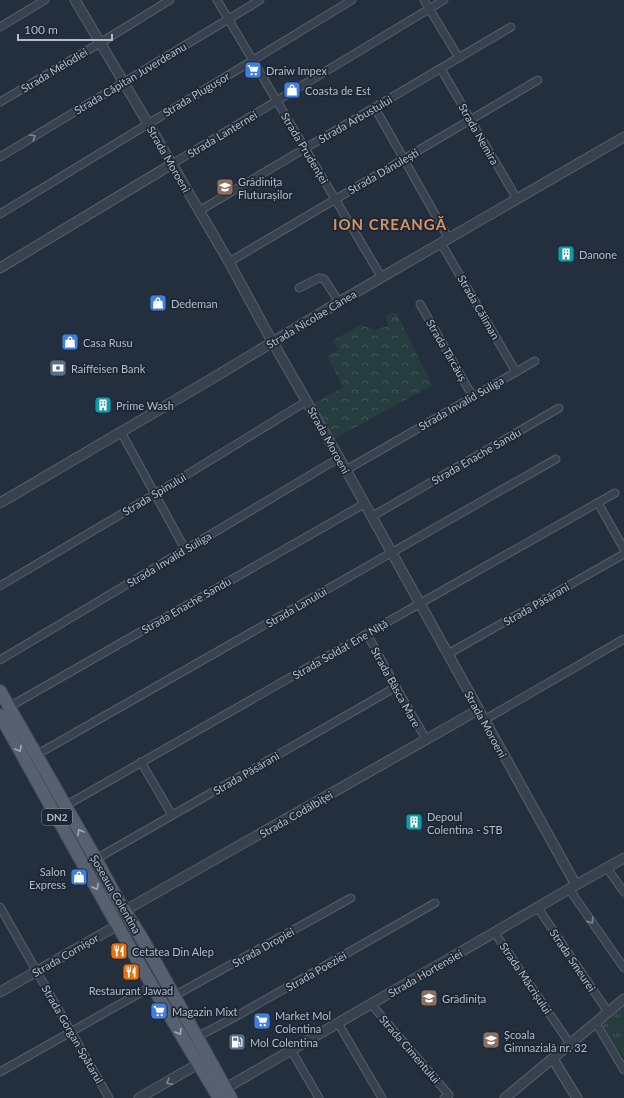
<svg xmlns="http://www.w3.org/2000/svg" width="624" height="1098" font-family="Lato,sans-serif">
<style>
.grass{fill:url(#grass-tufts)}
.forest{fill:url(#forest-crowns)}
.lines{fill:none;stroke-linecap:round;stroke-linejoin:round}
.minor-casing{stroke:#565f6c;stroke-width:9}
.tertiary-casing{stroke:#565f6c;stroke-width:11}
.primary-casing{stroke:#414a57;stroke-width:14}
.minor{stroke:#38414e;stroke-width:7}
.tertiary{stroke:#38414e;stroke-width:9}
.primary{stroke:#56606e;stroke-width:12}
.tram{stroke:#5a6575;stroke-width:1}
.oneway{stroke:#7c8592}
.oneway2{stroke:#a1aab7}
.labels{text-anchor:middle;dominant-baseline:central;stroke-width:3.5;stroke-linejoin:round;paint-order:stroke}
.shield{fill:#1d2633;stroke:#878f9c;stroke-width:1}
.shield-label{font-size:10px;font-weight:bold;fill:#b4bcc9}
.street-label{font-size:11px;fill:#b4bcc9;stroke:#1d2633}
.poi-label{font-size:11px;fill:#b4bcc9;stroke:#1d2633;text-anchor:start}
.district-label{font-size:15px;font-weight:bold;letter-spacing:1px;fill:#d59563;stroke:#1d2633}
</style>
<defs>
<pattern id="grass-tufts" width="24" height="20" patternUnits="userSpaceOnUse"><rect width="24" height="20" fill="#263c3f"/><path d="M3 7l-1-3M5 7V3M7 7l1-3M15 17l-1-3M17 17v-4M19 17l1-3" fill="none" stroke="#435659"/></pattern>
<pattern id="forest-crowns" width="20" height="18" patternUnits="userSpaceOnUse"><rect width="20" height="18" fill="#263c3f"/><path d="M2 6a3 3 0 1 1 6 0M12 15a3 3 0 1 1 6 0" fill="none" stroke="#435659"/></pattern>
</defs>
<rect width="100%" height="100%" fill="#242f3e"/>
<polygon class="grass" points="624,1007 624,1055 623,1056 602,1025"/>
<polygon class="forest" points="391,313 396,313 399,318 432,385 334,439 314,403 343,387 327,356 338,350 333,340 361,325 375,330 388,326 386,318 387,315"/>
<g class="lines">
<g class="minor-casing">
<g id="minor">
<polyline points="217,0 382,278"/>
<polyline points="424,0 459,58"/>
<polyline points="0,27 45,0"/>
<polyline points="441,69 517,199"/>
<polyline points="0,102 100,43 170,0"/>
<polyline points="375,108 449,239"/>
<polyline points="0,157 260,0"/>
<polyline points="172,164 444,0"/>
<polyline points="199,211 511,27"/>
<polyline points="0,214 352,0"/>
<polyline points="441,243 516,372"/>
<polyline points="229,262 538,80"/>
<polyline points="299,288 319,278 324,279 339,302"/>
<polyline points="420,304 473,397"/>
<polyline points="121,432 185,549"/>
<polyline points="346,470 535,361"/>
<polyline points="598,503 624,549"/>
<polyline points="371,517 559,408"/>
<polyline points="0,586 155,494 307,401"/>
<polyline points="367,634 396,687 426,739"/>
<polyline points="448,654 624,554"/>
<polyline points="0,660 339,458"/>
<polyline points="9,707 364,504"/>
<polyline points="484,720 624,639"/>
<polyline points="36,755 556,459"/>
<polyline points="141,762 172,815"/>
<polyline points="65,806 426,600 615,493"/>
<polyline points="96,859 396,687"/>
<polyline points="607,868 624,892"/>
<polyline points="569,889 624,968"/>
<polyline points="0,907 109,1098"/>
<polyline points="538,908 608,1012"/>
<polyline points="495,933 570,1044"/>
<polyline points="174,996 351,898"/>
<polyline points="371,1004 449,1095 444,1098"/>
<polyline points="338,1023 382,1098"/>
<polyline points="596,1023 624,1070"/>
<polyline points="197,1037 235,1017 435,903"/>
<polyline points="291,1050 319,1098"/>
<polyline points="0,1072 152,986"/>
</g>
</g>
<g class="tertiary-casing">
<g id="tertiary">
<polyline points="75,0 172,164 229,262 268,334 346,470 576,885"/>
<polyline points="0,268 172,164"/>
<polyline points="0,503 213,378 339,302 624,137"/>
<polyline points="131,907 478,710"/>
<polyline points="0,992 118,925"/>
<polyline points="553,1059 577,1098"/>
<polyline points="226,1088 576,885 624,858"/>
<polyline points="139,1098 198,1064"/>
<polyline points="505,1098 624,999"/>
</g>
</g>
<g class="primary-casing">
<g id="primary">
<polyline points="0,691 96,859 118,900 142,938 231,1098"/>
<path d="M0,715C71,843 142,972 219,1098"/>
</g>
</g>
<use href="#minor" class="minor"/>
<use href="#tertiary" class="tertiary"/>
<use href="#primary" class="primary"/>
<polyline class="tram" points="0,701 114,903 226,1098"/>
</g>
<defs><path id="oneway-chevron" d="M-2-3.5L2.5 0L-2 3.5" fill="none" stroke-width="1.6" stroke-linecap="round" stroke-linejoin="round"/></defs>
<g class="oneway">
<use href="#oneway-chevron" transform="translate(33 137) rotate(-31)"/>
<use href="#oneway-chevron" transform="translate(591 921) rotate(55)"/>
<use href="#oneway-chevron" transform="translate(169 1082) rotate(151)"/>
</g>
<g class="oneway2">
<use href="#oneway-chevron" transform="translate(19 749) rotate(61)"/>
<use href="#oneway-chevron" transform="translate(80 832) rotate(-120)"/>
<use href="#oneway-chevron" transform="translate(96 887) rotate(61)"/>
<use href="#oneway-chevron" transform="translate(179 1032) rotate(59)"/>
</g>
<defs>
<g id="supermarket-square" transform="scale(0.9)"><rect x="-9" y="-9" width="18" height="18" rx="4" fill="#3f7fe0" stroke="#1d2633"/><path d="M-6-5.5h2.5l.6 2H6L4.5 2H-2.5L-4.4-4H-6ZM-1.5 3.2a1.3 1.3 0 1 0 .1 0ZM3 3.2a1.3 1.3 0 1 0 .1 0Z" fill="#fff"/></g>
<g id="shop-square" transform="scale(0.9)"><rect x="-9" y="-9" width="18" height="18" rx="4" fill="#3f7fe0" stroke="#1d2633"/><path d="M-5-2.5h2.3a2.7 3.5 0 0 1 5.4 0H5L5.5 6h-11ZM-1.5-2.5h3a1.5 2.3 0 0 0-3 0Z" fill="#fff"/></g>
<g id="school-square" transform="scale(0.9)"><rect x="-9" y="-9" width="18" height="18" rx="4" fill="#8d6e63" stroke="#1d2633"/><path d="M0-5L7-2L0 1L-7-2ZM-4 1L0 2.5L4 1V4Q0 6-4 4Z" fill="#fff"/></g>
<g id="building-square" transform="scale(0.9)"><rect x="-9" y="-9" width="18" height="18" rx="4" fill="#0f9aa8" stroke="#1d2633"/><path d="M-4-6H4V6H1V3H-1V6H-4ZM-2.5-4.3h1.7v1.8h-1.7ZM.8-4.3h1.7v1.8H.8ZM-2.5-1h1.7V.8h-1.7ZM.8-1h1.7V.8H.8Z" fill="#fff"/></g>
<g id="bank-square" transform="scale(0.9)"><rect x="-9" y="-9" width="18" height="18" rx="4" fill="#5c6f8a" stroke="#1d2633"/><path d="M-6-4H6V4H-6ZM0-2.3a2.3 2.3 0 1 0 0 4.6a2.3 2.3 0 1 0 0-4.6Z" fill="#fff"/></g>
<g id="restaurant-square" transform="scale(0.9)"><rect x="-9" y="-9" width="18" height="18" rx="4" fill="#e8710a" stroke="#1d2633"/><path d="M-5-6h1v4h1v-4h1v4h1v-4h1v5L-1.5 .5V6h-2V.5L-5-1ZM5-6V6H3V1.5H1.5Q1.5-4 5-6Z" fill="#fff"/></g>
<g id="fuel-square" transform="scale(0.9)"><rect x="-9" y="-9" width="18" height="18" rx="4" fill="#5c6f8a" stroke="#1d2633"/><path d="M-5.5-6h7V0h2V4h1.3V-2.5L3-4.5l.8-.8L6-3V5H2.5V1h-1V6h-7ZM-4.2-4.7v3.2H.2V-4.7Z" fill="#fff"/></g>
</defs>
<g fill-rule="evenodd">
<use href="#supermarket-square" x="253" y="70"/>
<use href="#shop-square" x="292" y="90"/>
<use href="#school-square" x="225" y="187"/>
<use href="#building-square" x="566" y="254"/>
<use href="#shop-square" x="158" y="303"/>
<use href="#shop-square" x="70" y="342"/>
<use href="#bank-square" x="58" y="368"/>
<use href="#building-square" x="103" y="405"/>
<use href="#building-square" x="414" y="822"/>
<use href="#shop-square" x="79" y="877"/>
<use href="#restaurant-square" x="119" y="951"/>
<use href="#restaurant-square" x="131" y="972"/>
<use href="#school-square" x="429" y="998"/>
<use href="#supermarket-square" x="159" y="1011"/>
<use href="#supermarket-square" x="262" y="1021"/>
<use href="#school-square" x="491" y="1040"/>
<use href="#fuel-square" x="237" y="1042"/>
</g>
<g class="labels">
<rect class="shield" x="42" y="809" width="30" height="16" rx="3"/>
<g class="shield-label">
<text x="57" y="817">DN2</text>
</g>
<g class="street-label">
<text transform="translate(54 70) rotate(-31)">Strada Melodiei</text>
<text transform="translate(130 78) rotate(-31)">Strada Căpitan Juverdeanu</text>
<text transform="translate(196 94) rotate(-31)">Strada Plugușor</text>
<text transform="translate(355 119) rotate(-30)">Strada Arbustului</text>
<text transform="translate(222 134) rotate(-31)">Strada Lanternei</text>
<text transform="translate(479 134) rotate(60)">Strada Nemira</text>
<text transform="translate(305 148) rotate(59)">Strada Prudenței</text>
<text transform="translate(169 159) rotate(60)">Strada Moroeni</text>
<text transform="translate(383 171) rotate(-30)">Strada Dănulești</text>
<text transform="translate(479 307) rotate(60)">Strada Căliman</text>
<text transform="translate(311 319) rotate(-31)">Strada Nicolae Cânea</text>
<text transform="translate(447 350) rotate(60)">Strada Tărcăuș</text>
<text transform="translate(461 403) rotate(-30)">Strada Invalid Suliga</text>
<text transform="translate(329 440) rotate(61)">Strada Moroeni</text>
<text transform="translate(476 456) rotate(-30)">Strada Enache Sandu</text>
<text transform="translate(154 494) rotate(-31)">Strada Spinului</text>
<text transform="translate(169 559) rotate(-31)">Strada Invalid Suliga</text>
<text transform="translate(536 604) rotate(-30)">Strada Păsărani</text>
<text transform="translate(186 605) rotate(-30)">Strada Enache Sandu</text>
<text transform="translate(296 607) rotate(-30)">Strada Lanului</text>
<text transform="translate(340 649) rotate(-30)">Strada Soldat Ene Niță</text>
<text transform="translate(396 687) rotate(61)">Strada Bâsca Mare</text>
<text transform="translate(486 724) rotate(61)">Strada Moroeni</text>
<text transform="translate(246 773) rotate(-30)">Strada Păsărani</text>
<text transform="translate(296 814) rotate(-30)">Strada Codălbiței</text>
<text transform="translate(116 894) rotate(60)">Șoseaua Colentina</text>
<text transform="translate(263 947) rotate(-29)">Strada Dropiei</text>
<text transform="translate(65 955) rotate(-30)">Strada Cornișor</text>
<text transform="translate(573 960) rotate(56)">Strada Smeurei</text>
<text transform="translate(316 971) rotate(-30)">Strada Poeziei</text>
<text transform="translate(425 973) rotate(-30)">Strada Hortensiei</text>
<text transform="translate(526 978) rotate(56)">Strada Măcrișului</text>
<text transform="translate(73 1034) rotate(60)">Strada Gorgan Spătarul</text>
<text transform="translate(410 1049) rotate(49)">Strada Cimentului</text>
</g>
<g class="poi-label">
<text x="266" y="70">Draiw Impex</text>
<text x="305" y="90">Coasta de Est</text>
<text x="238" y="181">Grădinița<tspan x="238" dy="13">Fluturașilor</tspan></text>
<text x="579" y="254">Danone</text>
<text x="171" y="303">Dedeman</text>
<text x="83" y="342">Casa Rusu</text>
<text x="71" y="368">Raiffeisen Bank</text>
<text x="116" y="405">Prime Wash</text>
<text x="427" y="816">Depoul<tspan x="427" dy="13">Colentina - STB</tspan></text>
<text x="66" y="871" text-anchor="end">Salon<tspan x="66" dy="13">Express</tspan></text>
<text x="132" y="951">Cetatea Din Alep</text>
<text x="131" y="990" text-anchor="middle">Restaurant Jawad</text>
<text x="442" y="998">Grădinița</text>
<text x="172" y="1011">Magazin Mixt</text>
<text x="275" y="1015">Market Mol<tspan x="275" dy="13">Colentina</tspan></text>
<text x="504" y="1034">Școala<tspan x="504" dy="13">Gimnazială nr. 32</tspan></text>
<text x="250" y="1042">Mol Colentina</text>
</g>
<g class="district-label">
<text x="390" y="224">ION CREANGĂ</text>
</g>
</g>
<path d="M18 34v6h94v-6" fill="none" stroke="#b4bcc9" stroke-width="2"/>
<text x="24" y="34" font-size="12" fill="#b4bcc9" stroke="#1d2633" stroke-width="3" paint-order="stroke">100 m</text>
</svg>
